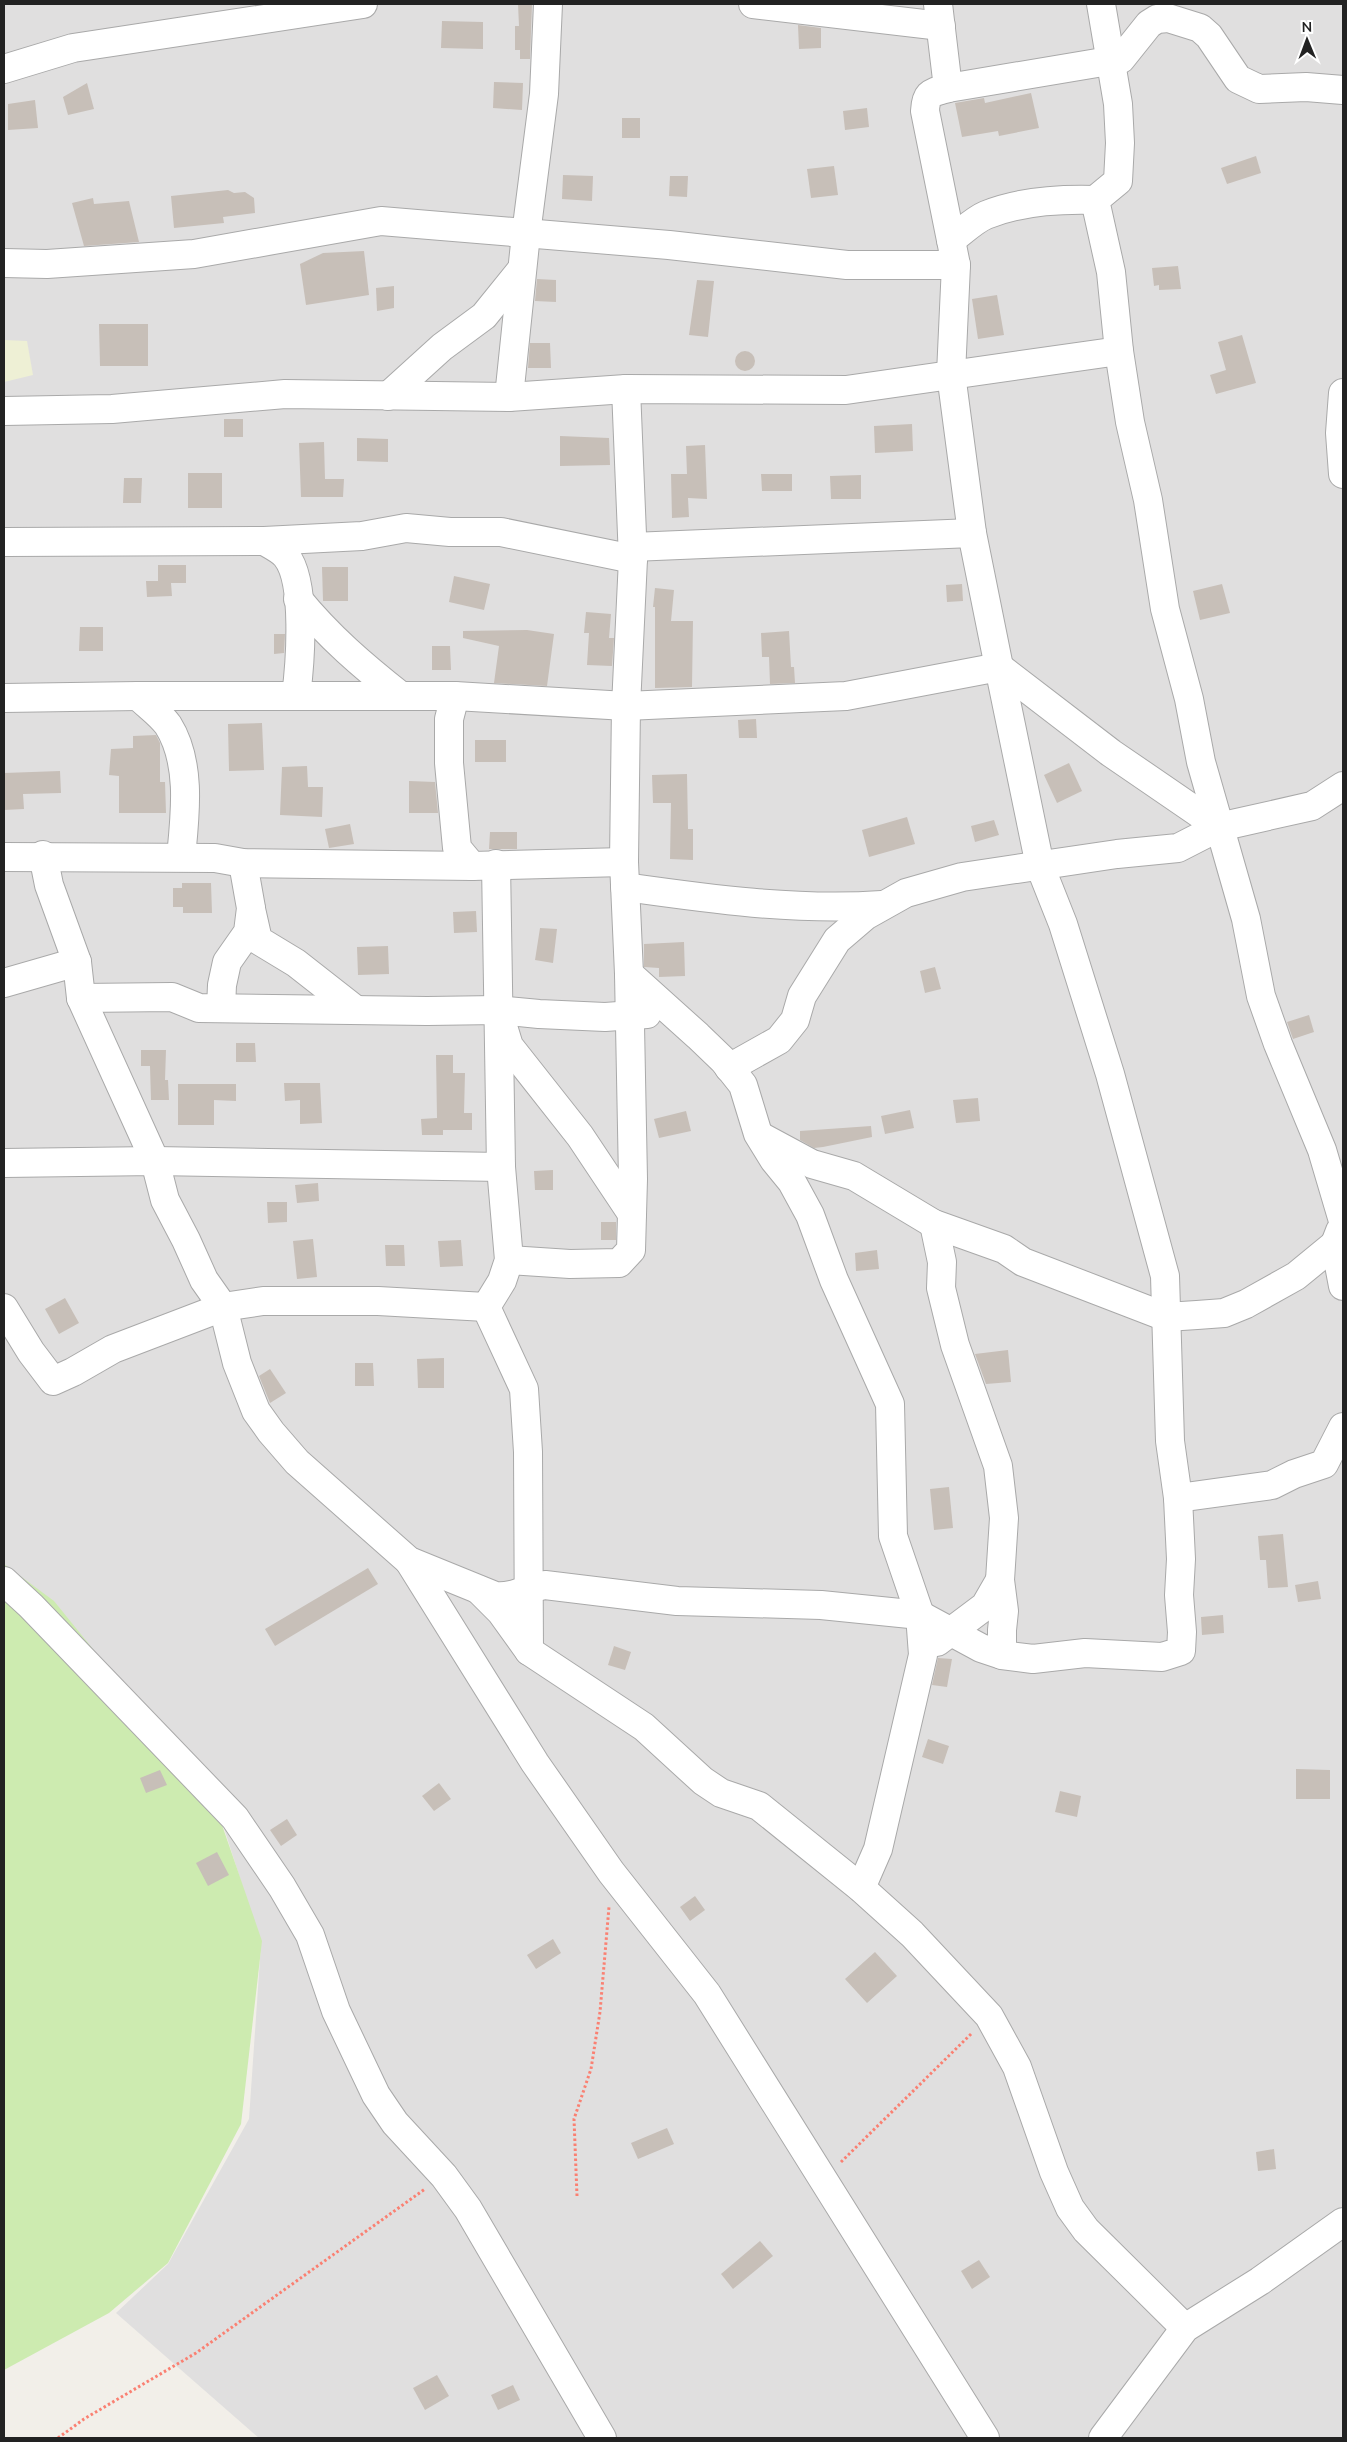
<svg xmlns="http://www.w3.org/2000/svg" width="1347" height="2442" font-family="'Nunito Sans',sans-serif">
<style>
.residential{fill:#e0dfdf}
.farmland{fill:#eef0d5}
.grass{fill:#cdebb0}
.building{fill:#c7bfb8}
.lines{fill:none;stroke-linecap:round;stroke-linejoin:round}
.minor-casing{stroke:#a9a9a9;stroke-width:30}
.path{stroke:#fa8072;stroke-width:3;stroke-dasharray:2.5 2.5;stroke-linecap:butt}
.minor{stroke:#fff;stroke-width:28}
</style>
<rect width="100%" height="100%" fill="#f2efe9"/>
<polygon class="residential" points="4,4 1343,4 1343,2438 259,2438 116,2313 168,2264 249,2119 261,1944 214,1797 4,1582"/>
<polygon class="farmland" points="4,340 27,341 33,375 4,382"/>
<polygon class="grass" points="4,1564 54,1601 212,1796 262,1941 241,2124 168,2263 109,2313 4,2370"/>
<g class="building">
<polygon points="518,4 532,4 530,59 520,59 520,50 515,50 515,26 519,26"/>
<polygon points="442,21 483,22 483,49 441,48"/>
<polygon points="798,25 821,28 821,48 799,49"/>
<polygon points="494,82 523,83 522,110 493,108"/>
<polygon points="87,83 94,109 68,115 63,97"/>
<polygon points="1031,93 1039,128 999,136 998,131 962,137 955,103 984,98 985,103"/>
<polygon points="35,100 38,128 8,130 8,104"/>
<polygon points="867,108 869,127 845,130 843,111"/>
<rect x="622" y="118" width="18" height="20"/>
<polygon points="1256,156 1261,173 1227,184 1221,168"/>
<polygon points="834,166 838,195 811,198 807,169"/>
<polygon points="563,175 593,176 592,201 562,199"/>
<polygon points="670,176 688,176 687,197 669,196"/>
<polygon points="228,190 234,193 245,192 254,198 255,213 223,217 224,223 174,228 171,196"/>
<polygon points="93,198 94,204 129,201 139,242 84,246 72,203"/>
<polygon points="364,251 369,295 306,305 300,264 323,253"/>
<polygon points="1178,266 1181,289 1159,290 1159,285 1154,286 1152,268"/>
<polygon points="537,279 556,280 556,302 535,301"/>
<polygon points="697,280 714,281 708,337 689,335"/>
<polygon points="394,286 394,308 377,311 376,288"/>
<polygon points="997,295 1004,335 978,339 972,299"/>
<polygon points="99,324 148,324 148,366 100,366"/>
<polygon points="1242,335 1256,383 1216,394 1210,375 1226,370 1218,342"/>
<polygon points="530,343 550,343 551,368 528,368"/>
<circle cx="745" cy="361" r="10"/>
<rect x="224" y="419" width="19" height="18"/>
<polygon points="912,424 913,451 875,453 874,426"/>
<polygon points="560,436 609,438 610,465 560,466"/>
<polygon points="357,438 388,439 388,462 357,461"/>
<polygon points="324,442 325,479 344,479 343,497 301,497 299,443"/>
<polygon points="705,445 707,499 688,498 689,517 672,518 671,474 687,474 686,446"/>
<rect x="188" y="473" width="34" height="35"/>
<polygon points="761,474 792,474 792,491 762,491"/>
<polygon points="861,475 861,499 831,499 830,476"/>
<polygon points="124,478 142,478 141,503 123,503"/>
<polygon points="158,565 186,565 186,583 171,583 172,596 147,597 146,581 158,581"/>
<polygon points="322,567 348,567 348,601 323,601"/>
<polygon points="454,576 490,584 484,610 449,602"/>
<polygon points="962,584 963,601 947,602 946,585"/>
<polygon points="1222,584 1230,613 1200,620 1193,591"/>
<polygon points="655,588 674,590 671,621 693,621 692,687 655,688 655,607 653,607"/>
<polygon points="586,612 611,614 609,638 614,638 612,666 587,665 589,633 584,633"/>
<polygon points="80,627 103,627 103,651 79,651"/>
<polygon points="527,630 554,634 547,686 494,683 499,646 463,638 463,631"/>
<polygon points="789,631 791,667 794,667 795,683 770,684 769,657 762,657 761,633"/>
<polygon points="274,634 285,634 284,653 274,654"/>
<polygon points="432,646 450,646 451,670 432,670"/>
<polygon points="756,719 757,738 739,738 738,720"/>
<polygon points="262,723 264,770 229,771 228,724"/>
<polygon points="156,735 160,743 160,782 165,782 166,813 119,813 119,776 109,775 111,749 133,748 133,736"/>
<rect x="475" y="740" width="31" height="22"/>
<polygon points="1069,763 1082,791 1057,803 1044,775"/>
<polygon points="307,766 308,787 323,787 322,817 280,815 282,767"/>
<polygon points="60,771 61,793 23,794 24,809 4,810 4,773"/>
<polygon points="687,774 688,829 693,829 693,860 670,859 671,803 653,803 652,775"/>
<polygon points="409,781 435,782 438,813 409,813"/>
<polygon points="907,817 915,844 869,857 862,830"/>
<polygon points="994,820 999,835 975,842 971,826"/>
<polygon points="350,824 354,844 329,848 325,829"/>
<polygon points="490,832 517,832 517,849 489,849"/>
<polygon points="182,883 211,883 212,913 183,913 183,907 173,907 173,888 182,888"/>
<polygon points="476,911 477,932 454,933 453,912"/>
<polygon points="540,928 557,929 553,963 535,960"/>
<polygon points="684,942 685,976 659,977 659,968 644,967 644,944"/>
<polygon points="388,946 389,974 358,975 357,947"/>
<polygon points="935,967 941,989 925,993 920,971"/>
<polygon points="1309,1015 1314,1032 1293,1039 1287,1022"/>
<polygon points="236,1043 255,1043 256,1062 236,1062"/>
<polygon points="141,1050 166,1050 165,1080 168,1080 169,1100 151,1100 150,1066 141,1066"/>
<polygon points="436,1055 453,1055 453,1073 465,1073 464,1113 472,1113 472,1130 443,1130 443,1135 422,1135 421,1119 437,1118"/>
<polygon points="284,1083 320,1083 322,1123 300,1124 300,1100 285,1101"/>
<polygon points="178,1084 236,1084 236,1101 214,1100 214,1125 178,1125"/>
<polygon points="978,1098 980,1121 956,1123 953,1100"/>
<polygon points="910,1110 914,1128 885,1134 881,1116"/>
<polygon points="686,1111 691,1131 659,1138 654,1119"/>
<polygon points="871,1126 872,1137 823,1147 814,1148 800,1140 800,1131"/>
<polygon points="553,1170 553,1190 535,1190 534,1171"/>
<polygon points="318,1183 319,1201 297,1203 295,1185"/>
<polygon points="267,1202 287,1202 287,1222 268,1223"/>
<rect x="601" y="1222" width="15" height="18"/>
<polygon points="313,1239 317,1277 297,1279 293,1241"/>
<polygon points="461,1240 463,1266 440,1267 438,1241"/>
<polygon points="385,1245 404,1245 405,1266 386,1266"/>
<polygon points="877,1250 879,1269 856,1271 855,1253"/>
<polygon points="65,1298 79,1323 59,1334 45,1309"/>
<polygon points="1008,1350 1011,1382 986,1384 975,1354"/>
<polygon points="444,1358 444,1388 418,1388 417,1359"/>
<polygon points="355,1363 373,1363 374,1386 355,1386"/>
<polygon points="270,1369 286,1393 270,1403 259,1376"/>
<polygon points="949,1487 953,1528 934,1530 930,1489"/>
<polygon points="1283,1534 1288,1587 1268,1588 1266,1560 1260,1560 1258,1536"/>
<polygon points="368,1568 378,1584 275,1646 265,1629"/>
<polygon points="1318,1581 1321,1599 1298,1602 1295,1585"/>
<polygon points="1223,1615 1224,1633 1202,1635 1201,1617"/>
<polygon points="614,1646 631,1652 625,1670 608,1665"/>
<polygon points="938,1658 952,1659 947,1687 932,1685"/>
<polygon points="928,1739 949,1746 943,1764 922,1757"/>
<polygon points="1296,1769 1330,1770 1330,1799 1296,1799"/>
<polygon points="160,1770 167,1785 146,1793 140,1778"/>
<polygon points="439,1783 451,1799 434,1811 422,1796"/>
<polygon points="1060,1791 1081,1796 1077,1817 1055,1812"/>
<polygon points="287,1819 297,1835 281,1846 270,1830"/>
<polygon points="217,1852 229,1875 208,1886 196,1863"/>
<polygon points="695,1896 705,1910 690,1921 680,1907"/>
<polygon points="553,1939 561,1953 536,1969 527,1955"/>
<polygon points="875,1952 897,1976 867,2003 845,1979"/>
<polygon points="667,2128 674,2144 638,2159 631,2143"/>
<polygon points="1274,2149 1276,2169 1258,2171 1256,2152"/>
<polygon points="760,2241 773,2256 733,2289 721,2274"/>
<polygon points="979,2260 990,2277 972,2289 961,2271"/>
<polygon points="437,2375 449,2396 425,2410 413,2388"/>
<polygon points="513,2385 520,2400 498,2410 491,2395"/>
</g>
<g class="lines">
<g class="minor-casing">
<g id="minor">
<polyline points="753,4 941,26"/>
<polyline points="938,4 948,88"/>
<polyline points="1101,4 1118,104 1120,143 1118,181 1095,200 1111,272 1119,351 1130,422 1148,500 1165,609 1189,699 1201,762 1246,919 1261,996 1278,1044 1322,1150 1343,1221"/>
<polyline points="4,69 73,48 363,4"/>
<path d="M951,240C962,232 974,220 986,215C1020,201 1060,199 1095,200"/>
<polyline points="4,263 47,264 194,254 381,221 669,245 847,265 956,265"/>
<polyline points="1343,393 1340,433 1343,474"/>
<polyline points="388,396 442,347 484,316 522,269"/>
<polyline points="509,397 526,234 544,94 548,4"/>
<polyline points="4,411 112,409 285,394 509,397 626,389 846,390 1119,351"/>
<path d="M264,541C271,545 281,550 286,556C307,582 300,665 296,696"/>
<polyline points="4,542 264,541 362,536 406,528 450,532 501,532 633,559"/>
<polyline points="632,547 972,533"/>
<path d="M298,599C329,637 363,666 401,696"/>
<path d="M138,696C147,705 160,714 168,725C192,763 185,816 181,857"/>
<polyline points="455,696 449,719 449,763 457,848 472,866"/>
<polyline points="4,698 138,696 455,696 626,706 846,696 999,667 1111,753 1219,827"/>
<path d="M43,855L49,885L77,962L81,998L155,1161L165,1200L186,1240L204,1280L223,1307L237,1363L256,1411L271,1432L297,1462L409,1561L495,1596C514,1598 527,1588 545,1585L677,1601L821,1605L920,1615L981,1648L1002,1655L1033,1659L1085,1653L1162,1657L1181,1651L1182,1632L1179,1595L1181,1559L1178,1498L1170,1441L1165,1276L1110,1074L1063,924L1040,866L999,667L972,533L951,374L956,265L925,111C926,92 931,93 948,88L1121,59L1149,24L1157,19L1168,18L1200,28L1209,36L1238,79L1259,89L1306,87L1343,90"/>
<polyline points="4,857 215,858 243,863 472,866 624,862"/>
<path d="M625,887C710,899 796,911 882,905"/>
<polyline points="251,909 258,940 296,963 356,1010"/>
<polyline points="629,974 698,1036 724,1061 743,1085 758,1134 774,1160 792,1182 810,1215 834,1280 890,1404 893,1536 920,1615 923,1655 878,1849 861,1888"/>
<polyline points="4,983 77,962"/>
<polyline points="81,998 172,997 199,1008 427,1011 498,1010 539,1014 605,1017 647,1014"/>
<polyline points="221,1008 222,985 227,962 248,932 251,908 243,863"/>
<polyline points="502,1023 509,1046 580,1136 632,1214"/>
<polyline points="729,1068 779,1040 795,1020 802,996 837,940 865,916 906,893 962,877 1117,854 1178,848 1219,827 1312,806 1343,786"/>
<polyline points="760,1136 812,1164 854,1176 934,1224 1004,1249 1023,1262 1166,1317 1197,1315 1224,1313 1246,1304 1296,1276 1335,1244"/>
<polyline points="4,1163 155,1161 501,1167"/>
<polyline points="934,1224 942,1262 941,1288 955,1345 998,1466 1004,1518 1000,1580 1004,1611 1002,1630 1002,1655"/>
<polyline points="1340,1231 1335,1244 1343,1286"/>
<polyline points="509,1260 570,1264 619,1263 631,1250 633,1179 629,974 624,862 626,706 633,559 626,389"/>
<polyline points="486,1307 502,1281 509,1260 501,1167 496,864"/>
<polyline points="486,1307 524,1389 528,1452 529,1651"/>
<polyline points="4,1308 31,1352 53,1381 73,1372 113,1349 223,1307 263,1301 378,1301 486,1307"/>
<polyline points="1178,1498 1272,1485 1294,1474 1324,1464 1343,1427"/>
<polyline points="409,1561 535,1763 611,1872 707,1994 985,2438"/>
<polyline points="4,1581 31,1606 235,1818 282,1887 310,1935 336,2011 376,2095 395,2123 444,2176 468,2209 602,2438"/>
<polyline points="479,1590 501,1612 529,1651 644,1727 703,1781 721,1793 759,1806 861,1888 912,1934 989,2016 1017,2067 1054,2172 1070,2208 1086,2230 1185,2328"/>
<polyline points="937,1642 985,1606 1000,1580"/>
<polyline points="1103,2438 1185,2328 1260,2281 1343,2222"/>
</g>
</g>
<g class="path">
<polyline points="841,2162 972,2033"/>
<polyline points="577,2196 574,2119 591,2069 600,2012 609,1907"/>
<polyline points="58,2438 84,2419 196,2353 425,2189"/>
</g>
<use href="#minor" class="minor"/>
</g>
<rect width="1347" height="2442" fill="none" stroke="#222222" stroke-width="10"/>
<g transform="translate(1307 40) rotate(359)" stroke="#ffffff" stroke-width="4" paint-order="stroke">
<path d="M0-4L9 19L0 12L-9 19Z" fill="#222222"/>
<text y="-8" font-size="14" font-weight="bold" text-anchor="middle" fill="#222222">N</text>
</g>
</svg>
